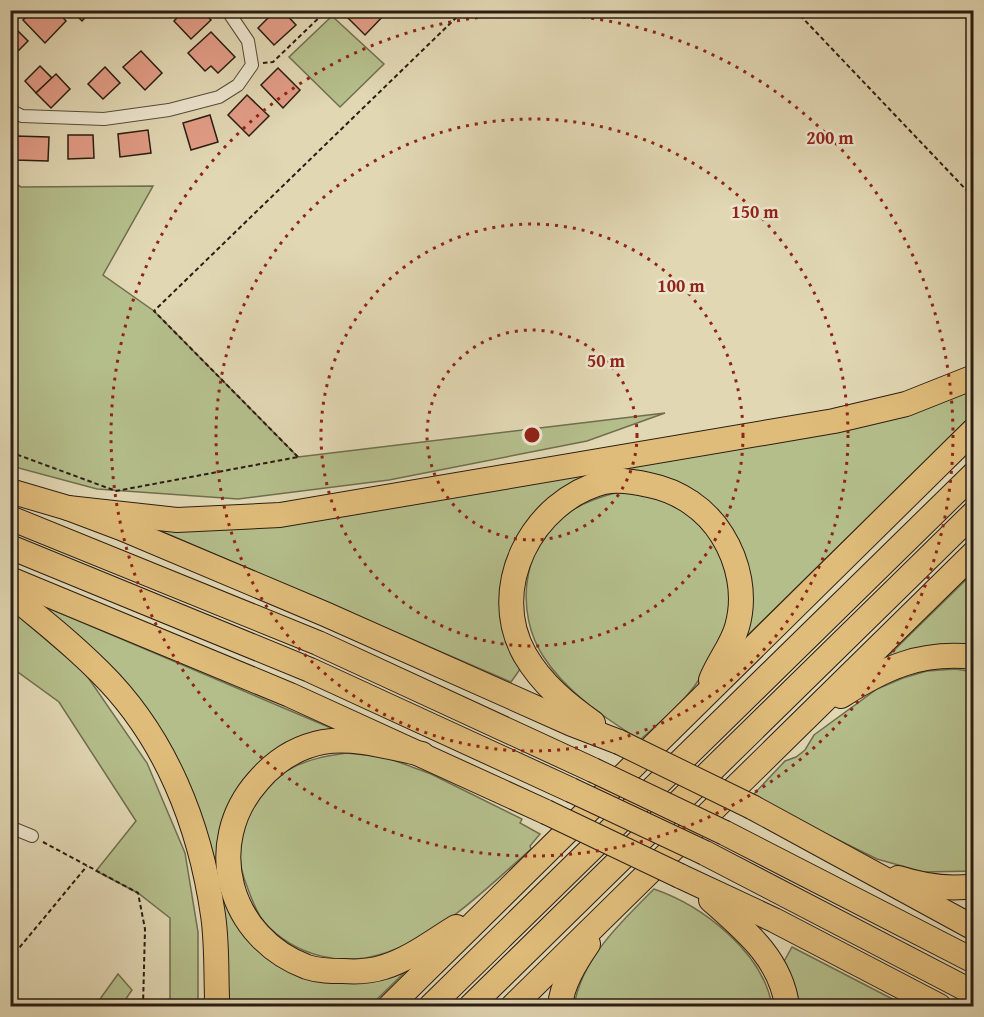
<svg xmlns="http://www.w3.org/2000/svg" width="984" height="1017" font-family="'Gentium Book Plus',serif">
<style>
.green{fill:#b4be8b;stroke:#706e4e;stroke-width:1.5}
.building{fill:#e29c86;stroke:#2b1d12;stroke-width:1.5}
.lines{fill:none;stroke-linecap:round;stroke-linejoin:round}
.minor-casing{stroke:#584c3a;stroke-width:14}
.motorway-casing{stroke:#2b1d12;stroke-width:26}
.path{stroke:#2b1d12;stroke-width:2;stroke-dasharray:4.5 3;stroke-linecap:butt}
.minor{stroke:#ece5ce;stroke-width:12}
.motorway{stroke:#e0bc7a;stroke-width:24}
.motorway-bridge-casing{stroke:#2b1d12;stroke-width:26;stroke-linecap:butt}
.motorway-bridge{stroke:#e0bc7a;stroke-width:24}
.ring{fill:none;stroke:#8f2418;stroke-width:3;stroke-dasharray:3 6}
.centre{fill:#8f2418;stroke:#ece5ce;stroke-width:3}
.ring-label{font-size:18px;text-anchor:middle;font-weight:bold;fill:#8f2418;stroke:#ece5ce;stroke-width:5;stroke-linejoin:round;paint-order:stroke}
</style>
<rect width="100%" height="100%" fill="#e1d7b3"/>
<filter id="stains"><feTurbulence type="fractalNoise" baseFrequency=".00333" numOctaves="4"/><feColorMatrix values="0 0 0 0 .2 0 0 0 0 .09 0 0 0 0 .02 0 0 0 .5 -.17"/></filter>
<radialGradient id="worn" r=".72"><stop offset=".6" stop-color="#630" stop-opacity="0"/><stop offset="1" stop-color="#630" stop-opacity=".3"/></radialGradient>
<g class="green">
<polygon points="332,16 384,64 340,107 289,57"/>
<polygon points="11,181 21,187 153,186 103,275 154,311 298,457 665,413 587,441 389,480 238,499 97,489 11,466"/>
<polygon points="973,388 973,414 744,639 747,564 733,530 710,502 690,489 623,472 511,553 523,665 511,682 149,526 205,526"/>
<path d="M619,492C673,497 714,518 726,574C730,590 732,608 727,624C721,640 710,663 700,678C685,702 661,721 640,740C605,718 566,692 543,656C516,614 521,551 561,518C578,504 598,497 619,492Z"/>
<polygon points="973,573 973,650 879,665"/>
<polygon points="32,601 345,734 319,736 221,833 268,956 411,966 370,1006 223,1006 195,807"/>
<polygon points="11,610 85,673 147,763 185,853 198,932 198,1006 170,1006 170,918 138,893 96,871 136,821 59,702 11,667"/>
<polygon points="956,669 973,672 973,871 923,872 877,859 751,797 785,761 796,757 805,750 814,735 877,689 903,678 927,671"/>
<path d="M346,753L385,757L431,774L522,819L520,823L540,834L530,846L531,849C488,887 443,933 388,952C344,968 296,957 264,922C257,914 252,900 248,889C232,852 240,814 269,786C276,780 282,772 290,769C308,759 326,756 346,753Z"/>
<path d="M654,889C703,906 763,952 772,1006H574C582,958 621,922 654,889Z"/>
<polygon points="792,947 906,1006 797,1006 782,965"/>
<polygon points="118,974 132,990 121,1006 95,1006"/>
</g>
<g class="building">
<polygon points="33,10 56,10 66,21 45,43 23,20"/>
<polygon points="71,10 92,10 82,21"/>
<polygon points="185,10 201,10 211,20 191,39 174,21"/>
<polygon points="276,10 282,10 296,25 274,45 258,28"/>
<polygon points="349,10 385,10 387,12 365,35 345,15"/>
<polygon points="13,26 28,41 13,56 10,54 10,28"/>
<polygon points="211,32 235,57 218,73 211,66 205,71 188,53"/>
<polygon points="141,51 162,73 145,90 123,67"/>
<polygon points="40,66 52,78 36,93 25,81"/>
<polygon points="105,67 120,83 103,99 88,84"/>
<polygon points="278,68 300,90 283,108 261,85"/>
<polygon points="56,74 70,89 51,108 36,93"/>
<polygon points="247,95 269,116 249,136 228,115"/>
<polygon points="210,115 218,142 191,150 183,123"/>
<polygon points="148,130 151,153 120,157 118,134"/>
<polygon points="68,135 93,135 94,158 68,159"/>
<polygon points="15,136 49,137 48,161 15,160"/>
</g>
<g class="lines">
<g class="minor-casing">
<g id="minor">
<polyline points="10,110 22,116 104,119 169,110 219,97 238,85 252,65 248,41 227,10"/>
<polyline points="10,827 32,836"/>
</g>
</g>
<g class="motorway-casing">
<g id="motorway">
<polyline points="10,491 68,508 121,528 325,614 572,724 619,742"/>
<polyline points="68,508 177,520 280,515 834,421 906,404 974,377"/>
<polyline points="10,518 318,643 593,770"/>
<polyline points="10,547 310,670 571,790"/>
<polyline points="10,579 290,695 546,812"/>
<path d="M10,594C41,619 72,644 100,672C166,737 200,825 213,915C217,941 216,970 217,997L216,1006"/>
<path d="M841,696C884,668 921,651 974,657"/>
<path d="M593,723C566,704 542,684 525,655C487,588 532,501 604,482C618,479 636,482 649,485C679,491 706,509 722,535C739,562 746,596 737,627C732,645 718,662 711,680"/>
<path d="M422,754C391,748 355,736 323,742C297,747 275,761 258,781C202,844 229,938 307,967C319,971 331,971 343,971C356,972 372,971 384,967C410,959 433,941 456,927"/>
<polyline points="752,807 974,928"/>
<polyline points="725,833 974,961"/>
<polyline points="705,853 974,993"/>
<polyline points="680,876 774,920 939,1006"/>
<path d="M898,878C923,886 948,890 974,886"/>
<path d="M711,900C745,930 781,959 787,1006"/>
<polyline points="390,1006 974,430"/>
<polyline points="431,1006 974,474"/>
<polyline points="471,1006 974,513"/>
<polyline points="513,1006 974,553"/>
<path d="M560,1006C562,984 575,963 588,944"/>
</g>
</g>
<g class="path">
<polyline points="795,10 974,198"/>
<polyline points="263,63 273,62 327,10"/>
<polyline points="10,452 116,491 298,457"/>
<polyline points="298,457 154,311 464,10"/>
<polyline points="43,842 138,893 145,929 143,1006"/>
<polyline points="10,959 87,866"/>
</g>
<use href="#minor" class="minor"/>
<use href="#motorway" class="motorway"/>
<g class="motorway-bridge-casing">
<g id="motorway-bridge">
<polyline points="619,742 752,807"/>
<polyline points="593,770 725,833"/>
<polyline points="571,790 705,853"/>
<polyline points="546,812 680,876"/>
</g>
</g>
<use href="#motorway-bridge" class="motorway-bridge"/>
</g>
<g class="ring">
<circle cx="532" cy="435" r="105"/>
<circle cx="532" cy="435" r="211"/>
<circle cx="532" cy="435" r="316"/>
<circle cx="532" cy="435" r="421"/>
</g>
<circle cx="532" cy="435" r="9" class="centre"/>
<g class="ring-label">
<text x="830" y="144">200 m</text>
<text x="755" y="218">150 m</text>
<text x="681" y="292">100 m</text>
<text x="606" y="367">50 m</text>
</g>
<rect width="984" height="1017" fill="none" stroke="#e1d7b3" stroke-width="36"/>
<rect x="12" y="12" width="960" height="993" fill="none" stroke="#2b1d12" stroke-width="3"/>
<rect x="18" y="18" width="948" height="981" fill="none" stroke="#2b1d12" stroke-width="1.5"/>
<rect width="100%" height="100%" filter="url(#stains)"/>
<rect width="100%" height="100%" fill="url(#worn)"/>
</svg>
